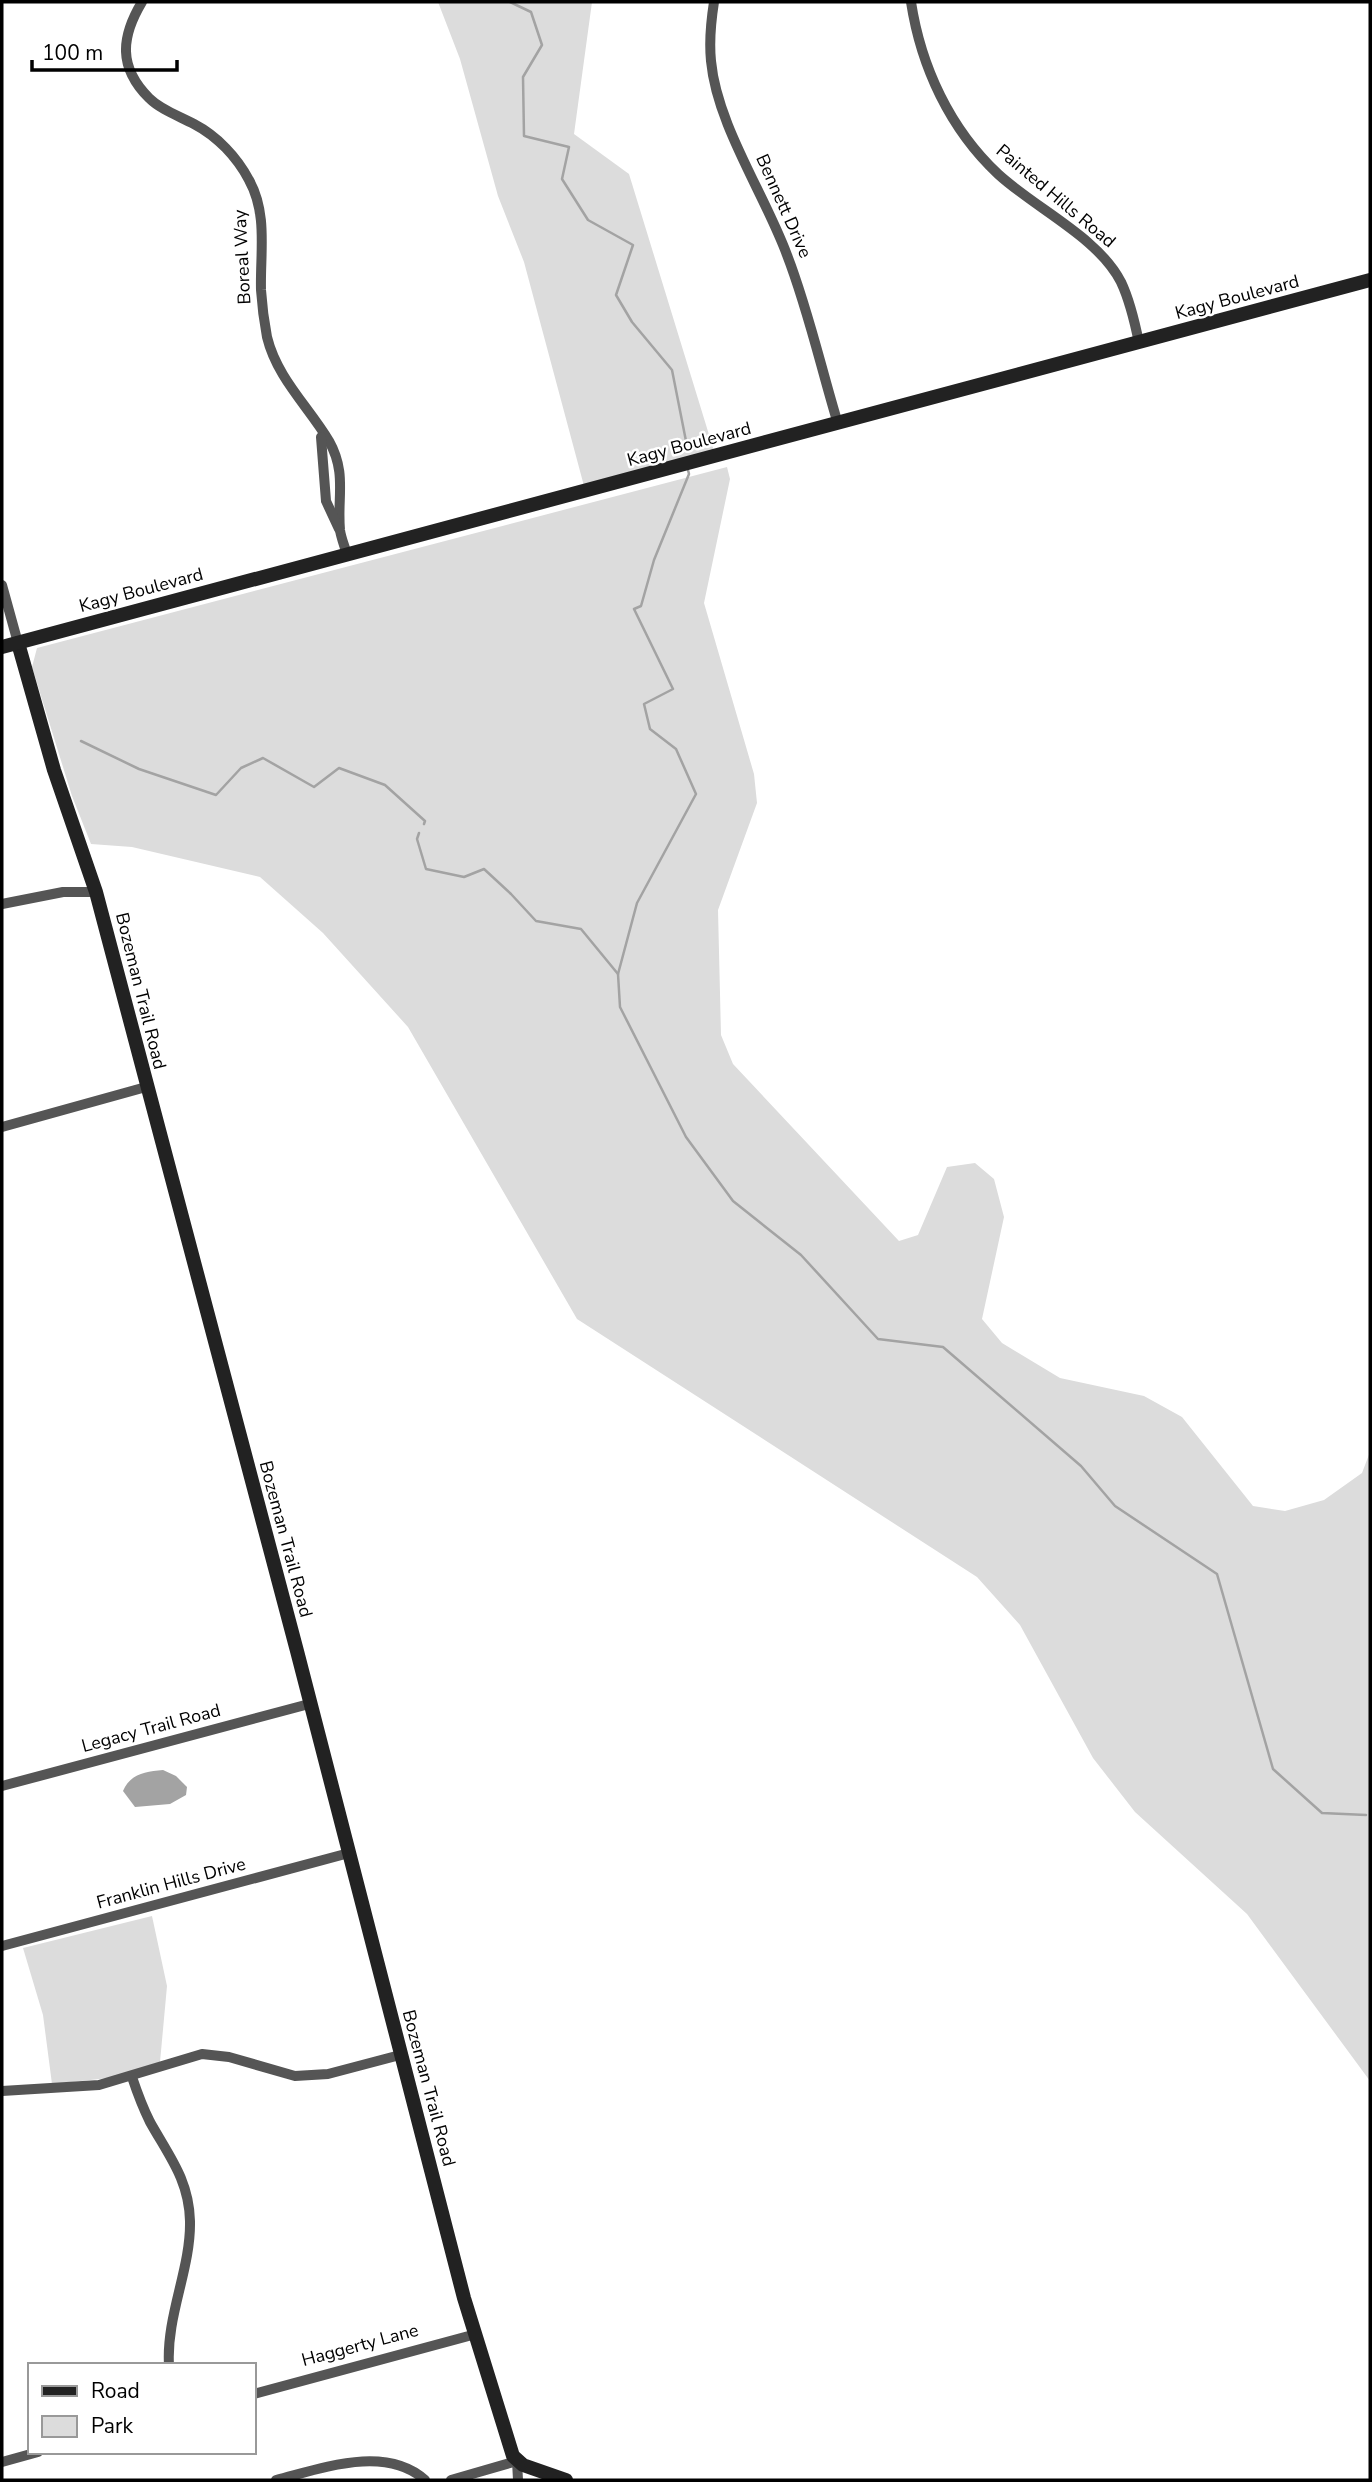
<svg xmlns="http://www.w3.org/2000/svg" width="1372" height="2482" font-family="'Nunito Sans',sans-serif">
<style>
.green{fill:#dcdcdc}
.water{fill:#a3a3a3}
.lines{fill:none;stroke-linecap:round;stroke-linejoin:round}
.stream{stroke:#a3a3a3;stroke-width:2.5}
.street{stroke:#555;stroke-width:10}
.secondary{stroke:#222;stroke-width:14}
.labels{text-anchor:middle;dominant-baseline:central;stroke-width:5;stroke-linejoin:round;paint-order:stroke}
.street-label{font-size:18px;fill:#000;stroke:#fff}
</style>
<rect width="100%" height="100%" fill="#fff"/>
<g class="green">
<polygon points="438,2 592,2 574,134 629,174 714,451 584,486 524,262 498,196 460,59"/>
<polygon points="727,467 730,479 704,603 754,774 757,803 718,910 721,1035 733,1064 899,1241 918,1235 947,1167 975,1163 994,1179 1004,1217 982,1319 1002,1343 1060,1378 1144,1396 1182,1417 1253,1506 1285,1511 1324,1500 1362,1473 1370,1452 1370,2081 1247,1914 1135,1812 1093,1758 1020,1625 977,1577 577,1319 408,1027 323,933 260,877 132,847 91,844 72,796 32,667 37,648"/>
<polygon points="152,1916 167,1986 160,2062 109,2078 52,2084 43,2015 23,1948"/>
</g>
<path class="water" d="M163,1770L176,1776L187,1787L186,1795L170,1804L135,1807L123,1791C131,1773 145,1772 163,1770Z"/>
<g class="lines">
<g class="stream">
<polyline points="510,2 531,12 542,45 523,77 524,136 569,147 562,179 588,220 633,245 616,295 632,322 672,370 686,441"/>
<polyline points="688,470 689,474 654,560 641,606 634,609 673,689 644,704 650,729 676,749 696,794 637,903 618,974 620,1007 686,1137 733,1201 801,1255 878,1339 943,1347 1081,1466 1115,1506 1217,1574 1273,1769 1322,1813 1366,1815"/>
<polyline points="81,741 139,769 216,795 241,768 263,758 314,787 339,768 385,785 425,821 424,824"/>
<polyline points="419,833 417,839 426,869 464,877 484,869 511,894 536,921 581,929 618,974"/>
</g>
<g class="street">
<path d="M142,2C121,37 118,67 149,98C161,110 179,116 194,124C217,136 237,157 249,180C268,214 260,253 261,290C262,305 264,321 267,337C277,378 308,406 329,441C347,473 337,497 340,530C341,538 345,547 347,555"/>
<path d="M714,2C711,21 709,41 711,61C717,125 764,193 787,255C808,309 821,368 838,424"/>
<path d="M911,2C921,67 950,129 998,174C1036,209 1098,237 1121,282C1130,301 1135,323 1139,343"/>
<polyline points="321,437 326,501 339,529"/>
<polyline points="2,585 18,643"/>
<polyline points="2,904 63,892 96,892"/>
<polyline points="2,1127 146,1087"/>
<polyline points="2,1786 309,1704"/>
<polyline points="2,1946 349,1853"/>
<path d="M132,2077C137,2092 143,2108 150,2122C169,2156 189,2180 190,2221C191,2269 166,2316 169,2365"/>
<polyline points="2,2091 99,2085 202,2054 229,2057 295,2076 328,2074 400,2055"/>
<polyline points="254,2394 476,2334"/>
<polyline points="2,2462 38,2452"/>
<path d="M276,2480C320,2469 385,2444 425,2480"/>
<polyline points="451,2480 517,2461 518,2480"/>
</g>
<g class="secondary">
<polyline points="18,643 54,770 96,892 297,1651 464,2298 513,2456 523,2465 566,2480"/>
<polyline points="2,647 1370,280"/>
</g>
</g>
<g class="labels">
<g class="street-label">
<text transform="translate(1056 196) rotate(40)">Painted Hills Road</text>
<text transform="translate(784 206) rotate(66)">Bennett Drive</text>
<text transform="translate(242 257) rotate(-93)">Boreal Way</text>
<text transform="translate(1237 297) rotate(-15)">Kagy Boulevard</text>
<text transform="translate(689 444) rotate(-15)">Kagy Boulevard</text>
<text transform="translate(141 590) rotate(-15)">Kagy Boulevard</text>
<text transform="translate(141 991) rotate(76)">Bozeman Trail Road</text>
<text transform="translate(286 1539) rotate(75)">Bozeman Trail Road</text>
<text transform="translate(151 1728) rotate(-15)">Legacy Trail Road</text>
<text transform="translate(171 1883) rotate(-15)">Franklin Hills Drive</text>
<text transform="translate(429 2088) rotate(75)">Bozeman Trail Road</text>
<text transform="translate(360 2345) rotate(-15)">Haggerty Lane</text>
</g>
</g>
<rect width="1372" height="2482" fill="none" stroke="#000000" stroke-width="7"/>
<rect x="28" y="2363" width="228" height="91" fill="#ffffff" stroke="#999999" stroke-width="2"/>
<rect x="42" y="2386" width="35" height="10" fill="#222222" stroke="#999999" stroke-width="2"/>
<text x="91" y="2398" font-size="21" fill="#000000">Road</text>
<rect x="42" y="2416" width="35" height="21" fill="#dcdcdc" stroke="#999999" stroke-width="2"/>
<text x="91" y="2433" font-size="21" fill="#000000">Park</text>
<path d="M32 60v10h145v-10" fill="none" stroke="#000000" stroke-width="3.5"/>
<text x="42" y="60" font-size="21" fill="#000000" stroke="#ffffff" stroke-width="5" paint-order="stroke">100 m</text>
</svg>
